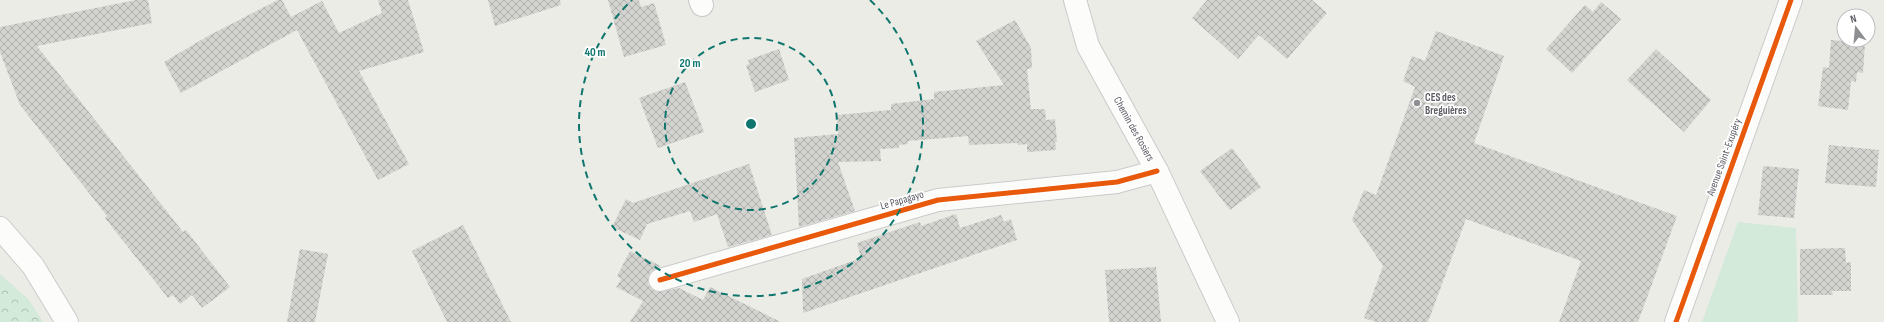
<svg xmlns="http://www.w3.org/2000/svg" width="1884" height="322" font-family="'Sofia Sans Condensed',sans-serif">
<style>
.forest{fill:url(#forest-crowns)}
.pitch{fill:#d3e9d9}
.building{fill:url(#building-cross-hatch)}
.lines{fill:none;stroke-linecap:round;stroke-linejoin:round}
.minor-casing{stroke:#cacaca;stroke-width:24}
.secondary-casing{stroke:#cacacb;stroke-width:24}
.minor{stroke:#fcfcfb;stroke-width:22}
.secondary{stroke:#fcfcfb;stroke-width:22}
.cycleway-casing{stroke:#fff;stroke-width:8}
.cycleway{stroke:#e8590c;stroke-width:5}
.ring{fill:none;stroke:#0f766e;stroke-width:2;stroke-dasharray:7 5}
.poi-dot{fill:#8e8f92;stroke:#fff;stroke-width:1.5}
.labels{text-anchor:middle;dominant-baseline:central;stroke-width:3.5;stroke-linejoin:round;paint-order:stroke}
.poi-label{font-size:11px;font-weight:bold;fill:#5c5d65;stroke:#fff;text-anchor:start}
.street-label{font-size:11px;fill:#5c5d65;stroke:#fff}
.centre{fill:#0f766e;stroke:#fff;stroke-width:2}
.ring-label{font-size:12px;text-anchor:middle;font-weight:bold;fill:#0f766e;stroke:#fff;stroke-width:3.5;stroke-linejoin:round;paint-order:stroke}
</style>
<defs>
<pattern id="forest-crowns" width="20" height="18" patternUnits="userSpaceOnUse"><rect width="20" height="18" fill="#d3e9d9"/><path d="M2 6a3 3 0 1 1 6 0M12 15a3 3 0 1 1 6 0" fill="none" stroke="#aec0b4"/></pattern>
<pattern id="building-cross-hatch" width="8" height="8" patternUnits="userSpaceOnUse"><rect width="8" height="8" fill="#d3d3cf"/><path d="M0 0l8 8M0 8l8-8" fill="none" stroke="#aeaeac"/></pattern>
</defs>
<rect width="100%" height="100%" fill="#ecece7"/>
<polygon class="forest" points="0,274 29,300 43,322 0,322"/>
<polygon class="pitch" points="1738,222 1796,228 1798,322 1702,322"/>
<g class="building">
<polygon points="136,0 148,0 152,23 37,46 183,232 186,230 230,287 202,308 192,295 180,304 173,295 168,298 105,218 107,216 20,105 0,52 0,27"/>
<polygon points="278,0 282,0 291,17 322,1 339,33 382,13 378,0 408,0 424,52 359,71 409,164 378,180 297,30 181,93 164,62 208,36"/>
<polygon points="488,0 560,0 561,5 495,26"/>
<polygon points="608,0 639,0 641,7 654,3 666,45 624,57"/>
<polygon points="1207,0 1312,0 1327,13 1287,59 1259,35 1238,59 1192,18"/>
<polygon points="1601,2 1621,19 1572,73 1546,49 1585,5 1593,12"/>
<polygon points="1015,20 1031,48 1032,68 1027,69 1031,109 1045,109 1046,120 1055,119 1057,142 1055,142 1056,150 1027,152 1027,144 1018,145 1017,143 969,145 968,136 908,141 908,144 899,145 899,148 880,149 881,161 838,162 855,211 799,227 794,138 838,134 837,115 891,110 891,104 934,99 934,92 1004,85 976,41"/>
<polygon points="1436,31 1504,56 1474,143 1677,216 1638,322 1559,322 1581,261 1466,219 1428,322 1376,322 1364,318 1383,266 1352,220 1364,190 1376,195 1415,87 1403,81 1412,56 1425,61"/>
<polygon points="1831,40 1865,43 1863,73 1857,72 1856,82 1851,81 1848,110 1818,106 1823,67 1829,68"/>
<polygon points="779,49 789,80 755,92 746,65 749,64 748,60"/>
<polygon points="1656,49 1711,100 1684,132 1627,80"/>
<polygon points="685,82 704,132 658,148 639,98"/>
<polygon points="1829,145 1879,150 1876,187 1825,183"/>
<polygon points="1232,148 1261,187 1230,210 1200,171"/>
<polygon points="749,164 772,235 728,247 717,214 694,222 690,211 647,224 640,240 612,227 626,199 633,203"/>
<polygon points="1763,166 1799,169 1794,218 1758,215"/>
<polygon points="956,214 960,228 1001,215 1004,222 1011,219 1017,240 803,313 802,279 861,258 857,243 920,222 921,226"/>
<polygon points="463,225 511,322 447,322 412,251"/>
<polygon points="1845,248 1846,263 1851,262 1851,291 1832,291 1833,295 1800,295 1800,249"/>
<polygon points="300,249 328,254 315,322 287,322"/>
<polygon points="630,251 661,266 651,271 648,277 648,284 652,289 657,292 679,288 703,300 710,287 781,322 630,322 643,301 616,287 621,279 617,276"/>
<polygon points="1156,267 1161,322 1109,322 1105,270"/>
</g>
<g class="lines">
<g class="minor-casing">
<g id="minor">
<polyline points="700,0 702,5"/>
<polyline points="1075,0 1088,46 1157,171 1228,322"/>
<polyline points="660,280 938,200 1117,182 1157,171"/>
<polyline points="1676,322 1791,0"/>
</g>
</g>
<g class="secondary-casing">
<polyline id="secondary" points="0,228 33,266 67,322"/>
</g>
<use href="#minor" class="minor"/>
<use href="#secondary" class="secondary"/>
<g class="cycleway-casing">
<g id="cycleway">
<polyline points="660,280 938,200 1117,182 1157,171"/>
<polyline points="1676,322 1791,0"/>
</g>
</g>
<use href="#cycleway" class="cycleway"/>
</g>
<g class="ring">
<circle cx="751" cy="124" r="86"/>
<path d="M870 0A172 172 0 1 1 632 0"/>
</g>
<circle class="poi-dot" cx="1417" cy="103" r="4"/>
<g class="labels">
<g class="poi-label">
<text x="1425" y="97">CES des<tspan x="1425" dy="13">Breguières</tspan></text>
</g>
<g class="street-label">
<text transform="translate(1134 129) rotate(61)">Chemin des Rosiers</text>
<text transform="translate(1724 157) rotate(-70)">Avenue Saint-Exupéry</text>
<text transform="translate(902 200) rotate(-16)">Le Papagayo</text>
</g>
</g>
<circle cx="751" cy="124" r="6" class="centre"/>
<g class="ring-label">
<text x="595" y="56">40 m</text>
<text x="690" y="67">20 m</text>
</g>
<g transform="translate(1856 28) rotate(344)"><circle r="19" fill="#ffffff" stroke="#bebec1"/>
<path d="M0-3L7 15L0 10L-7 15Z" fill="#8e8f92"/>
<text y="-6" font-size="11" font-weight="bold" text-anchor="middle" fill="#5c5d65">N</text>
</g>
</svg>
